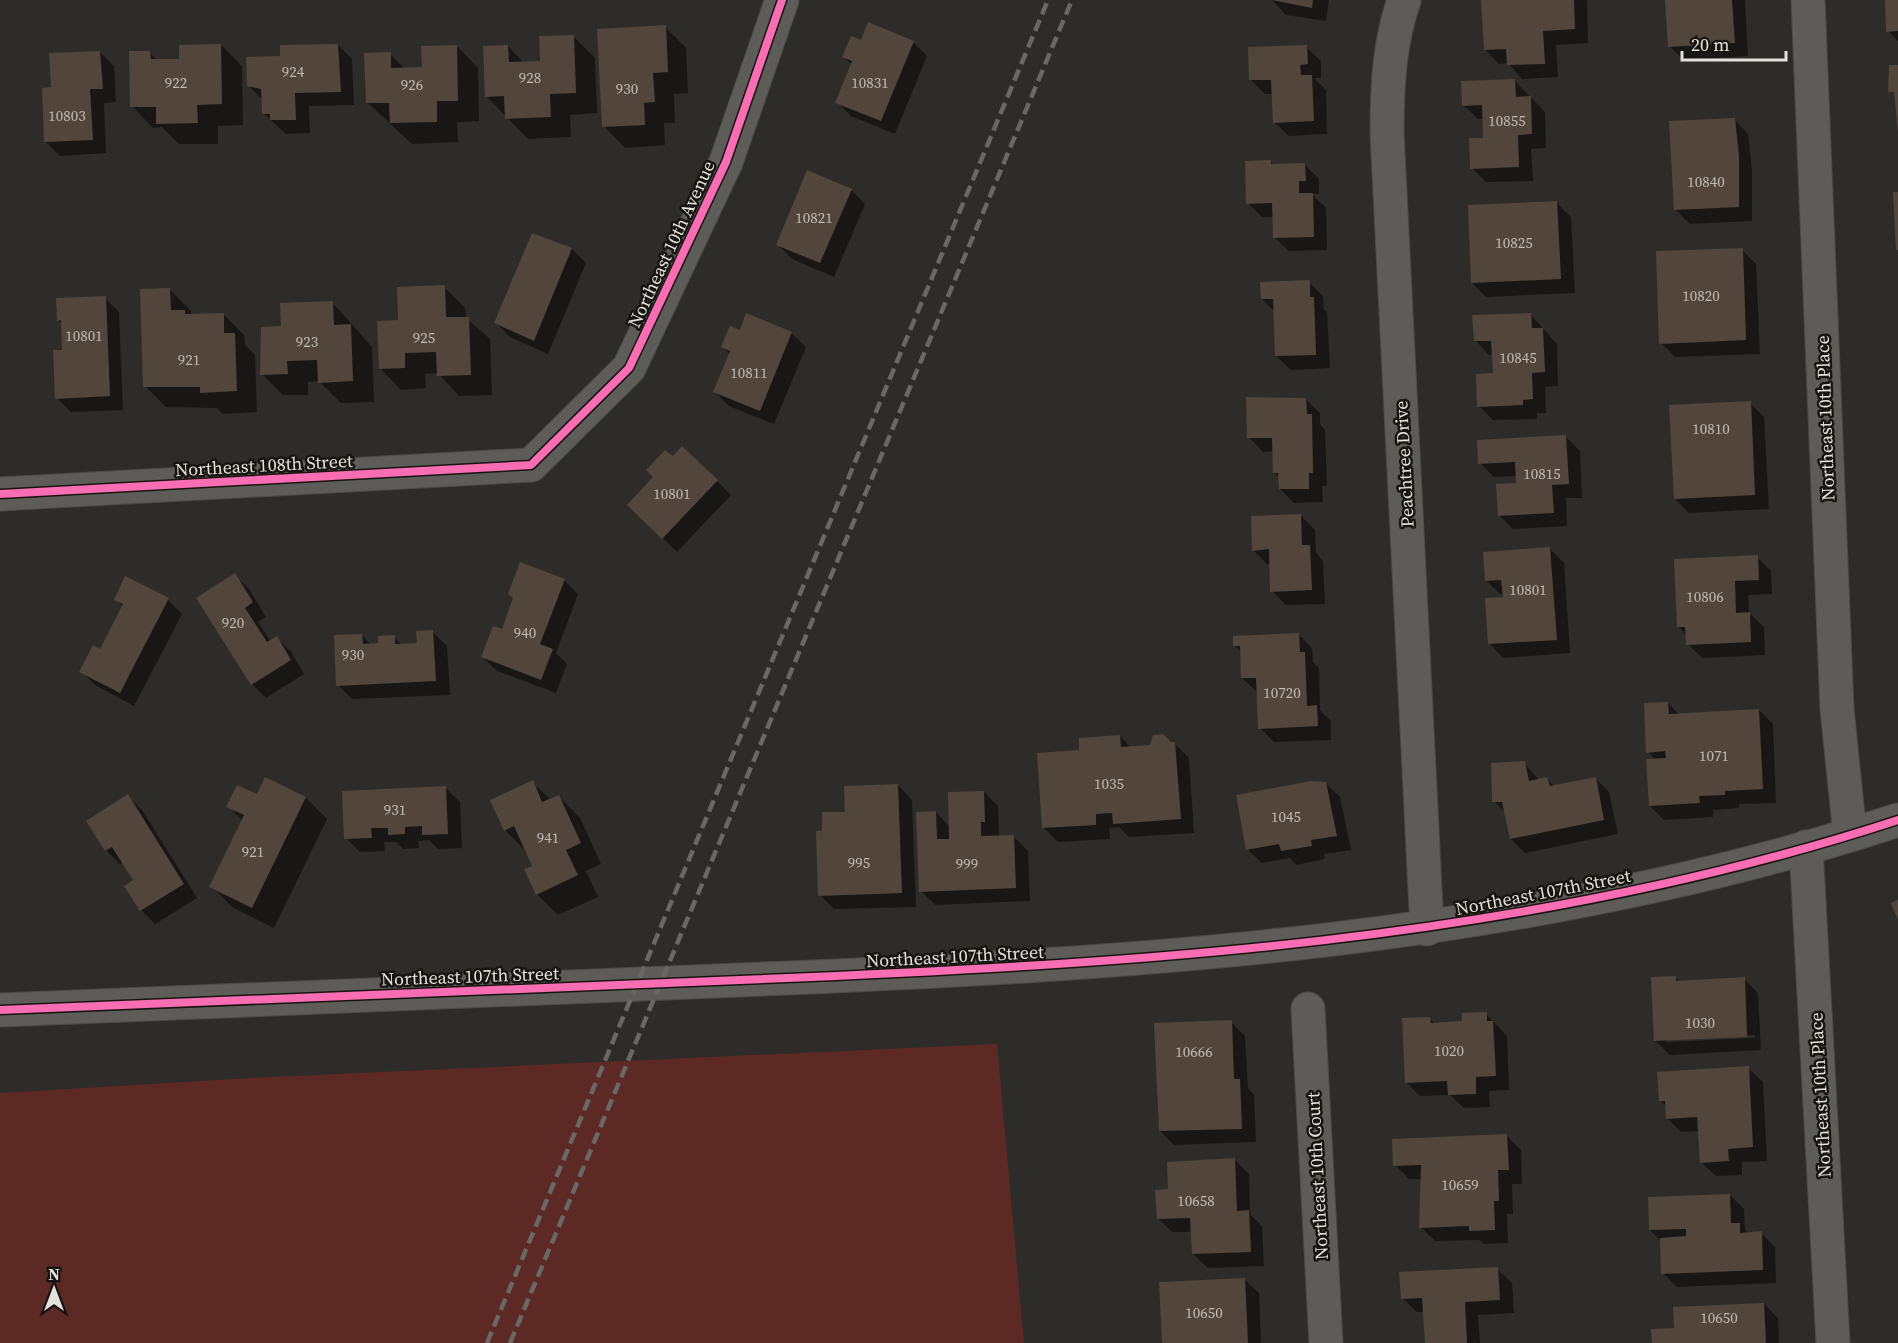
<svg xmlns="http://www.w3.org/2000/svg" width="1898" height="1343" font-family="'Source Serif 4',serif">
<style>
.green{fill:#5c2925}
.shadow{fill:#0007;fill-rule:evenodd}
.building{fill:#52463c}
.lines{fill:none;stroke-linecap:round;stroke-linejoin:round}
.street-casing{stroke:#4c4a45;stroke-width:35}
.secondary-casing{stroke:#4c4a45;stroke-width:35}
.street{stroke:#5e5c58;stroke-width:33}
.secondary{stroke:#5e5c58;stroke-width:33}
.rail{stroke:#6a6864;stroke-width:4.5;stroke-dasharray:12 6;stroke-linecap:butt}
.cycleway-casing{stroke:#181511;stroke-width:11}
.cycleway{stroke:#f96db3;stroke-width:8}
.labels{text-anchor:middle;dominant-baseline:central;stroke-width:5;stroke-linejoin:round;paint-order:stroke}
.number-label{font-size:15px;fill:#c0bab4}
.street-label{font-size:18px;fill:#e5e1dc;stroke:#181511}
</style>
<rect width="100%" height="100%" fill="#2e2c28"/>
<polygon class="green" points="997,1044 1024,1343 0,1343 0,1093 251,1078"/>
<g class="shadow">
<polygon points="1272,0 1329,0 1326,21 1286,15"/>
<polygon points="1483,0 1587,0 1588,43 1556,45 1558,77 1522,79 1508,63 1499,64 1485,49"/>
<polygon points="1667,0 1745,0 1748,56 1684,60 1669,46"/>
<polygon points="1887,0 1898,0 1898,41 1888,31"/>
<polygon points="665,27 686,48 688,93 674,94 675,123 664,123 665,145 625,148 604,126"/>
<polygon points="574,37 595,58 597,113 570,115 571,137 528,139 486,96 508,46 524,63 541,62"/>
<polygon points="862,42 913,42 927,56 895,134 851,116 837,102 852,65 844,57"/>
<polygon points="221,45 242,66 243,125 218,126 218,144 179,144 162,127 153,128 132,106 149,52 158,61 181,61"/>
<polygon points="338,45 352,59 354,105 309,106 310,133 286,134 263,113 263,100 248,85 282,57"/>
<polygon points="457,46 478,68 479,121 457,122 458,142 412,144 367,102 390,54 405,69 423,68"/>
<polygon points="1306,47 1321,61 1321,78 1314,78 1326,90 1327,134 1289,136 1274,122 1273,94 1265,94 1251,80"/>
<polygon points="100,52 114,66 116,102 104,103 106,153 60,156 46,142 53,89"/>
<polygon points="1514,80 1545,112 1546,148 1531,149 1533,181 1486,182 1472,168 1485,140 1484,119 1478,119 1463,105"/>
<polygon points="1734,119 1748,134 1752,171 1752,221 1690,224 1676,210"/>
<polygon points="1271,162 1275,166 1305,165 1319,179 1319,194 1312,194 1326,208 1327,250 1289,251 1274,237 1274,217 1262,217 1248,203"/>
<polygon points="851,190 865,204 834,277 792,259 778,245"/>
<polygon points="1557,203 1571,217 1575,293 1486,297 1472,283"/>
<polygon points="532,235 572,249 586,263 548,354 510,337 496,323"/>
<polygon points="1742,250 1756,264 1760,354 1675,357 1661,343"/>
<polygon points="1309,282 1323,296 1324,309 1327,312 1330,368 1291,370 1276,356 1275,312 1262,299"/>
<polygon points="444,287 465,308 466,318 490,339 492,395 459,396 438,373 425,374 426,388 401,390 380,368"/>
<polygon points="170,290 191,311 191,315 223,314 244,335 245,345 255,355 257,412 223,414 217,408 166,407 145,386"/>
<polygon points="105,298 119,312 123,410 71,412 57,398 64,351 62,324 58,320"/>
<polygon points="333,303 372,347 374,402 341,403 319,381 308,382 308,395 283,395 262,374 282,328"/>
<polygon points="1530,314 1557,344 1558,386 1545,387 1546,413 1537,413 1537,419 1493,420 1479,406 1494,374 1494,354 1489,355 1475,340"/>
<polygon points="740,332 791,333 806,347 774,424 729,406 715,392 731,355 723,347"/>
<polygon points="1305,399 1320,413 1320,424 1325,430 1327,486 1322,486 1323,502 1294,503 1280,489 1280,478 1274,473 1274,451 1263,452 1249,437"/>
<polygon points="1750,403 1764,417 1769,509 1689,513 1675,499"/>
<polygon points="1566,437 1580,451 1582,498 1566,498 1567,526 1513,529 1499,515 1518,484 1517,476 1494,477 1480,463"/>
<polygon points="673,459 717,481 731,495 677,552 643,519 655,477"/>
<polygon points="1301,516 1315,530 1316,553 1323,561 1325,604 1286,605 1272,591 1271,564 1267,564 1253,550"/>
<polygon points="1550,549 1564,563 1570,653 1503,658 1489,643 1504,594 1500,594 1486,580"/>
<polygon points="1757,557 1771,571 1772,594 1748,595 1749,613 1764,627 1765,655 1702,658 1688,644 1687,636 1678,626"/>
<polygon points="234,575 249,589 266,617 258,622 271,642 277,638 291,652 304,674 266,698 252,684 198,598"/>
<polygon points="564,580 578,594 556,653 567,664 556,693 497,671 483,657 503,631"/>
<polygon points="116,599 168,600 182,614 134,706 95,685 81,671 101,651 123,607"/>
<polygon points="433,632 447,646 450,695 352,699 338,685 362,635 371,645 380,644 394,637 402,645 419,644"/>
<polygon points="1298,634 1312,648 1313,662 1319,668 1320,710 1331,721 1331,740 1274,742 1260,728 1257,692 1242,678 1242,653 1235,646"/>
<polygon points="1668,703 1679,715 1759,710 1773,724 1776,803 1739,804 1739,808 1713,810 1713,817 1664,820 1650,806 1656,760 1648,752"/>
<polygon points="1120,736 1131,748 1175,744 1189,758 1194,833 1129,837 1119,827 1109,828 1110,839 1058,842 1044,828 1081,751"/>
<polygon points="1524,763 1539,780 1546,778 1555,787 1595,778 1609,792 1618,834 1525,853 1511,839 1506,813 1494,801"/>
<polygon points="266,779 306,798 327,819 274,928 232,907 211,886 243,821 228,806 258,796"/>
<polygon points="532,782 551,800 559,797 580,818 601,864 586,871 598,897 558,915 537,894 534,866 526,851 505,830"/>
<polygon points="1325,783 1340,797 1351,850 1324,854 1325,859 1296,865 1290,858 1262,863 1247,849"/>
<polygon points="898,785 912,800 916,907 834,909 820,895 824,832 846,813"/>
<polygon points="446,788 460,802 462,848 438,849 429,840 418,841 419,848 403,849 396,842 384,842 385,851 360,852 346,838"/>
<polygon points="984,792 998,806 999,837 1014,837 1028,851 1030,901 935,905 921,891 936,812 950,827"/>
<polygon points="128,796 142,810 197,898 155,924 141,910 135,881 124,862 120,864 106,850"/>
<path d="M1675,977L1680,982L1744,979L1758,993L1761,1050L1670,1055L1655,1041ZM1755,1035V1038L1667,1042V1039Z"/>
<polygon points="1486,1014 1507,1036 1509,1090 1489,1091 1490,1107 1464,1108 1450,1095 1420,1096 1406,1082 1430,1019 1435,1024 1464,1023"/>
<polygon points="1231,1022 1245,1036 1248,1088 1254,1095 1256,1142 1174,1145 1160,1131"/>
<polygon points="1748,1068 1763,1082 1767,1161 1742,1162 1742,1175 1716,1176 1701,1162 1700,1131 1681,1132 1667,1118 1667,1107 1660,1100"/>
<polygon points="1507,1136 1521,1150 1522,1184 1512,1184 1513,1214 1507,1214 1508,1243 1484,1244 1480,1240 1435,1241 1421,1227 1422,1179 1409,1179 1395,1165"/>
<polygon points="1235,1160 1249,1174 1250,1214 1262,1226 1264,1266 1208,1268 1193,1254 1192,1232 1172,1232 1158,1218 1170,1191"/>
<polygon points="1730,1195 1744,1209 1745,1229 1749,1234 1761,1233 1775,1247 1776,1283 1677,1287 1663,1273 1661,1241 1650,1230"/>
<polygon points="1497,1269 1512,1283 1514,1313 1478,1315 1480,1343 1426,1343 1424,1312 1417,1312 1402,1298"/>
<polygon points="1244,1279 1259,1293 1261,1343 1164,1343"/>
<polygon points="1764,1304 1778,1318 1779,1343 1653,1343 1676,1329"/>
</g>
<g class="building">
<polygon points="1272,0 1313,0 1312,8"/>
<polygon points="1481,0 1574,0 1575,29 1543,31 1545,64 1507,65 1506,49 1484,50"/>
<polygon points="1665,0 1732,0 1735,43 1668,47"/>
<polygon points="1885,0 1898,0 1898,31 1886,32"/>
<polygon points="868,22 914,41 881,121 835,103 852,61 842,57 851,36 861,40"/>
<polygon points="666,25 668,72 653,73 655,102 644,103 645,125 602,127 597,29"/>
<polygon points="574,35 576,93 550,94 551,117 505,119 504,96 485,97 483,46 508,45 509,62 540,61 539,36"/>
<polygon points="221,44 222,104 197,105 198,123 156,124 156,107 130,107 129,51 150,51 151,59 179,59 179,45"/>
<polygon points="338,44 341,92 295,93 296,120 270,120 270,114 262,114 261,89 247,86 246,57 280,56 280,45"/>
<polygon points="457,45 458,101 437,101 437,122 390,123 389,103 366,103 364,53 391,52 391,68 422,67 421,46"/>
<polygon points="1307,45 1308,64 1300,65 1301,75 1312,75 1314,121 1273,123 1271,80 1249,80 1248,47"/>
<polygon points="100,51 103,89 90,89 93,140 44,142 42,88 51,87 49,53"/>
<polygon points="1889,65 1898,65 1898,132 1894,92 1888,92"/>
<polygon points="1515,79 1516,97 1531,96 1532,134 1518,135 1519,167 1470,169 1469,138 1483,138 1482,105 1462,106 1461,81"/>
<polygon points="1735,118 1739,156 1739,207 1674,210 1669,121"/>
<polygon points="1271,160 1271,164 1305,163 1306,181 1299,181 1299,193 1313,193 1314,237 1273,238 1272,203 1246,204 1245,161"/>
<polygon points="807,170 852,189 820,263 776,245"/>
<polygon points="1893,192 1898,192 1898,250 1896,250"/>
<polygon points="1557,201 1561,279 1471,283 1468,205"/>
<polygon points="532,233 572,248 534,341 494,323"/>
<polygon points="1743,248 1746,340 1659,344 1656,251"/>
<polygon points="1310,280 1310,297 1314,297 1316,355 1275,356 1273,299 1261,299 1260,282"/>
<polygon points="445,285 446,317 469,317 471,375 437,376 436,352 405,353 405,368 379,369 377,321 398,320 397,287"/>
<polygon points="170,288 171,310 185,310 185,314 224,313 224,333 235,333 237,391 200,393 200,387 143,387 140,289"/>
<polygon points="106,296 110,396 55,399 53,350 62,350 61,320 57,321 56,298"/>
<polygon points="333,301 334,325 351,324 353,381 318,383 317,360 287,361 288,374 260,375 261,327 281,326 280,303"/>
<polygon points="746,313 792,332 760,411 713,392 730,351 721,347 725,337 730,326 740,330"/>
<polygon points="1531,313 1532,328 1543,328 1545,372 1532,373 1533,399 1523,400 1523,405 1477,407 1476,374 1493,373 1491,341 1474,341 1472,315"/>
<polygon points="1246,397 1306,398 1307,414 1312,414 1313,473 1309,473 1309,489 1279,489 1278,473 1273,473 1272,438 1247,438"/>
<polygon points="1751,401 1755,495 1674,499 1669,405"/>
<polygon points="1566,435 1569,484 1552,485 1554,513 1498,516 1496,484 1516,483 1515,462 1478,464 1477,440"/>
<polygon points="682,446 718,480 662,539 627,505 653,477 646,470 665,450 673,456"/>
<polygon points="1301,514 1302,545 1310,545 1312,590 1270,592 1269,549 1252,551 1251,516"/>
<polygon points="1550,547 1557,640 1488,644 1485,598 1503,597 1501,580 1485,581 1483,552"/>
<polygon points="1758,555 1759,580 1735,581 1736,613 1750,612 1751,642 1686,645 1685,627 1677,627 1674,559"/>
<polygon points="520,562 565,579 540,644 553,649 541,680 481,657 493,626 502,629 513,598 508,594"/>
<polygon points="235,573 253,602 245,608 267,642 277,636 291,660 251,685 196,598"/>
<polygon points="125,576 169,598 120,693 79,672 93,645 100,649 123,604 114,600"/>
<polygon points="433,630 436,681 336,686 334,635 362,634 363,644 378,643 378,636 395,635 395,644 417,643 416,631"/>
<polygon points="1299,633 1300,652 1305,652 1307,706 1317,705 1318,726 1258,729 1256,678 1241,678 1240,646 1233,646 1233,636"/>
<polygon points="1668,702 1669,714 1759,709 1763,789 1725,791 1725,795 1699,796 1700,803 1649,806 1646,759 1666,758 1665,751 1646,753 1644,703"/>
<polygon points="1163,734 1171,742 1175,742 1181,819 1113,824 1112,813 1096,814 1096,825 1042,828 1037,753 1079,750 1079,738 1120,735 1121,747 1150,745 1153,735"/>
<polygon points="1525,761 1529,781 1547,777 1550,786 1596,777 1604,820 1510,839 1502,802 1492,802 1491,763"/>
<polygon points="265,777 306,797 252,908 209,887 244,815 226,807 237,785 257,794"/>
<polygon points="533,780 542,802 559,795 581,843 566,850 578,875 536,895 524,869 532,866 514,826 504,831 490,800"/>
<polygon points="1311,781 1326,782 1337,836 1311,840 1312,846 1281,851 1279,844 1246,850 1236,795"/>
<polygon points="898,784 902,893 818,896 816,831 822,831 822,812 845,812 844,786"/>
<polygon points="446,786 448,834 422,835 422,826 405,827 405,834 388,835 388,828 371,828 372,838 344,839 342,791"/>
<polygon points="984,791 985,822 981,822 981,836 1014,835 1016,888 919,892 916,812 936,811 937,839 949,839 948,792"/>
<polygon points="128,794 184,884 140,911 124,886 133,880 112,847 105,851 86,821"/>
<polygon points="1898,900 1898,920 1891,903"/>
<polygon points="1676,976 1676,981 1745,977 1747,1037 1654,1041 1651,977"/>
<polygon points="1487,1012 1487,1021 1493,1021 1496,1076 1476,1077 1476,1094 1448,1095 1447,1081 1405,1083 1402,1018 1430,1017 1431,1023 1462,1021 1462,1013"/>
<polygon points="1232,1020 1234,1079 1240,1079 1242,1129 1159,1131 1154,1023"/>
<polygon points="1749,1066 1753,1147 1728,1149 1729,1161 1700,1163 1697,1117 1666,1119 1665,1101 1659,1101 1657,1072"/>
<polygon points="1507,1134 1509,1170 1498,1170 1499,1201 1494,1201 1495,1230 1469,1231 1469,1226 1419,1228 1421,1165 1393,1166 1392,1139"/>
<polygon points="1235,1158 1237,1211 1249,1210 1251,1252 1192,1254 1190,1218 1157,1219 1155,1190 1168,1189 1167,1162"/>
<polygon points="1730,1194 1731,1223 1740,1223 1740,1233 1762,1231 1763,1270 1661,1274 1660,1238 1686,1236 1686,1229 1649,1230 1648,1197"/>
<polygon points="1498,1267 1500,1300 1465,1302 1467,1343 1425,1343 1422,1298 1401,1299 1399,1272"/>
<polygon points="1245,1278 1248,1343 1162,1343 1159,1282"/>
<polygon points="1764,1303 1766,1343 1652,1343 1651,1329 1674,1328 1673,1307"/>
</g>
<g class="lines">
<g class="street-casing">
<g id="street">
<path d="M1404,0C1389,44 1387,87 1387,133L1427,929"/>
<polyline points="1808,0 1837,709 1850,835"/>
<polyline points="0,494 531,465 629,368 726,162 782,0"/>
<polyline points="1806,847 1833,1343"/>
<polyline points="1308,1009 1326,1343"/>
</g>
</g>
<g class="secondary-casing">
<path id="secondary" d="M0,1010C247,1000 493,990 740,980C1131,964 1523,943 1898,820"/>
</g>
<use href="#street" class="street"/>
<use href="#secondary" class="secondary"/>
<g class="rail">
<polyline points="487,1343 1048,0"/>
<polyline points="510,1343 1072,0"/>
</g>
<g class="cycleway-casing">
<g id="cycleway">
<polyline points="0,494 531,465 629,368 726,162 782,0"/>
<path d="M0,1010C247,1000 493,990 740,980C1131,964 1523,943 1898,820"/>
</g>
</g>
<use href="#cycleway" class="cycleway"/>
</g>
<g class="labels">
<g class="number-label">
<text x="293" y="71">924</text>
<text x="530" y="77">928</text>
<text x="176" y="82">922</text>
<text x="870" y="82">10831</text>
<text x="412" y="84">926</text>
<text x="627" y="88">930</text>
<text x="67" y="115">10803</text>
<text x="1507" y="120">10855</text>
<text x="1706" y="181">10840</text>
<text x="814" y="217">10821</text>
<text x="1514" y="242">10825</text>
<text x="1701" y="295">10820</text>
<text x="84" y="335">10801</text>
<text x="424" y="337">925</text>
<text x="307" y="341">923</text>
<text x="1518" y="357">10845</text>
<text x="189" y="359">921</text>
<text x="749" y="372">10811</text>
<text x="1711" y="428">10810</text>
<text x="1542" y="473">10815</text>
<text x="672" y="493">10801</text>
<text x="1528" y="589">10801</text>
<text x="1705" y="596">10806</text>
<text x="233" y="622">920</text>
<text x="525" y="632">940</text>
<text x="353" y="654">930</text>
<text x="1282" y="692">10720</text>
<text x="1714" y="755">1071</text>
<text x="1109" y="783">1035</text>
<text x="395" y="809">931</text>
<text x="1286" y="816">1045</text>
<text x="548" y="837">941</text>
<text x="253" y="851">921</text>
<text x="859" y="862">995</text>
<text x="967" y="863">999</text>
<text x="1700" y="1022">1030</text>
<text x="1449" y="1050">1020</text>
<text x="1194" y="1051">10666</text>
<text x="1460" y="1184">10659</text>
<text x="1196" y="1200">10658</text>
<text x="1204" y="1312">10650</text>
<text x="1719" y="1317">10650</text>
</g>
<g class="street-label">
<text transform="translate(671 244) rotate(-65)">Northeast 10th Avenue</text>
<text transform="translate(1825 418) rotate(-92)">Northeast 10th Place</text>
<text transform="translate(1404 464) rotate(-93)">Peachtree Drive</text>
<text transform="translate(264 465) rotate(-3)">Northeast 108th Street</text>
<text transform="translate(1543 892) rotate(-11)">Northeast 107th Street</text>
<text transform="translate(955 956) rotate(-3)">Northeast 107th Street</text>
<text transform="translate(470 976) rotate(-2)">Northeast 107th Street</text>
<text transform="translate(1820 1095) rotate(-93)">Northeast 10th Place</text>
<text transform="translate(1317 1176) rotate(-93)">Northeast 10th Court</text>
</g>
</g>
<g transform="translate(54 1289)" stroke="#181511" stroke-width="4.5" paint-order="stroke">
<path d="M0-4.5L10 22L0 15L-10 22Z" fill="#e5e1dc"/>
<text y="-9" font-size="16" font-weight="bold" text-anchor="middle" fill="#e5e1dc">N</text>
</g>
<path d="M1682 51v9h104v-9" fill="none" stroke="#e5e1dc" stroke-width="3"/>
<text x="1691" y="51" font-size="18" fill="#e5e1dc" stroke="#181511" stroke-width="4.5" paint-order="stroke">20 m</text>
</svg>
